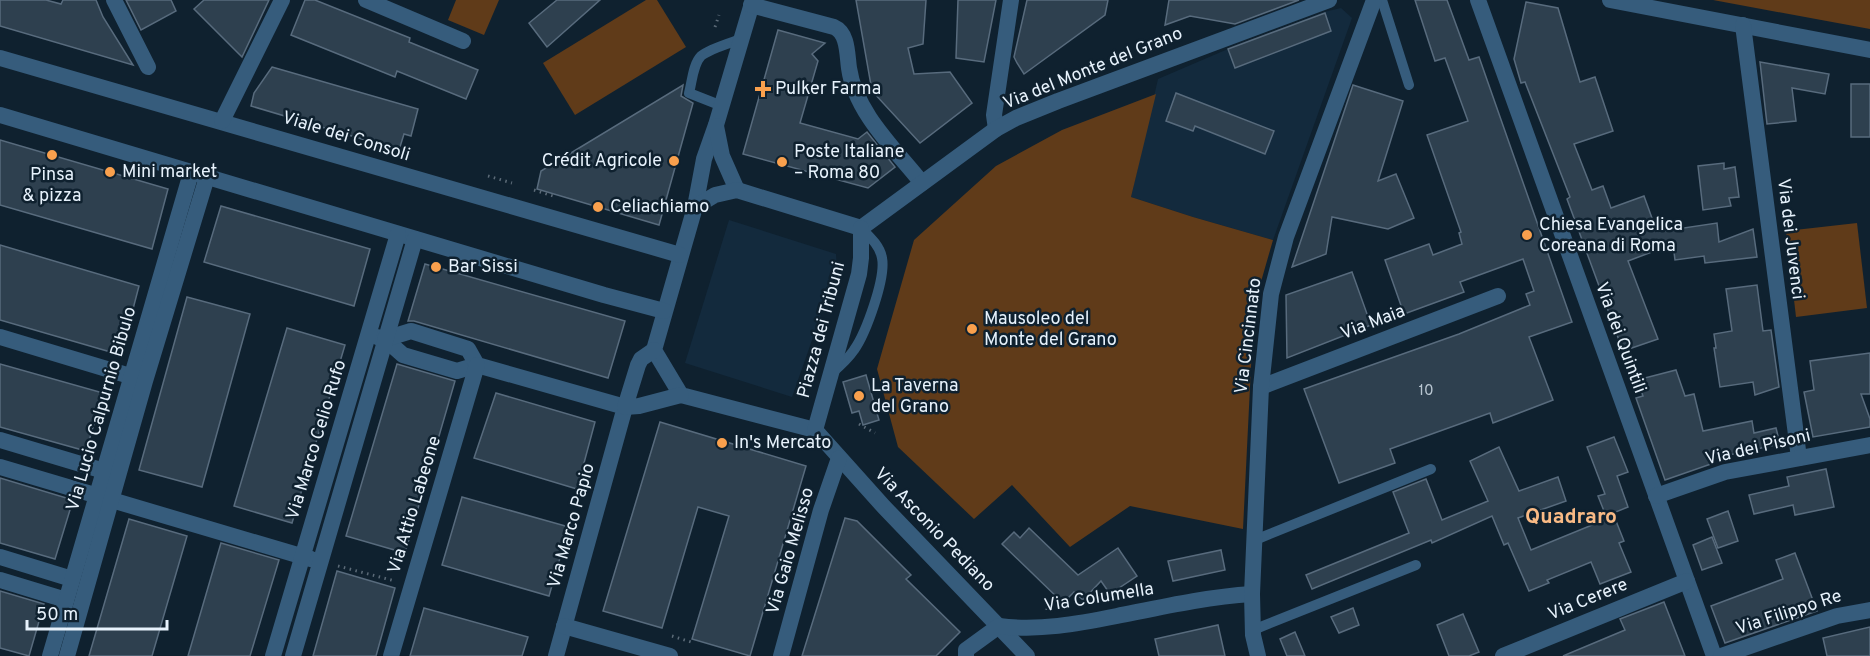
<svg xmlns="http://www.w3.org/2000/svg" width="1870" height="656" font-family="Overpass,sans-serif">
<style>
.built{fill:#132a3d}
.green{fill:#603b19}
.building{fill:#2e404f;stroke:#586b7d;stroke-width:1.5}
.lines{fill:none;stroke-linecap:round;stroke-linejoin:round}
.path{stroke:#5c6b78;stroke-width:3;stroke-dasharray:1.5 4.5;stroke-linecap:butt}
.service{stroke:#365c7c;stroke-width:10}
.minor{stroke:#365c7c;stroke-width:16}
.poi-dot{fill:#f9a04d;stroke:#0f212f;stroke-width:2}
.labels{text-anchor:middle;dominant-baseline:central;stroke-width:5;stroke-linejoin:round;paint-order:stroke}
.number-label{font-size:15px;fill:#b9c6d1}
.street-label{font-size:18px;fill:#e7f2fc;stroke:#0f212f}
.poi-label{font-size:18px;fill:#e7f2fc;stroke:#0f212f;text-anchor:start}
.quarter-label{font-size:21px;font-weight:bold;fill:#f9ba85;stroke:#0f212f}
</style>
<rect width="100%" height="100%" fill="#0f212f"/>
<g class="built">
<polygon points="1341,8 1352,18 1273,240 1193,217 1131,197 1158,79 1228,49 1324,12"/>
<polygon points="729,220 836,254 837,269 792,397 685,363"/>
</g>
<g class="green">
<polygon points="456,0 499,0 484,35 448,20"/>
<polygon points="646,0 657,0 686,47 575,115 543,63"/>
<polygon points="1713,0 1870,0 1870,29"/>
<polygon points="1156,94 1131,197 1193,217 1273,240 1254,306 1243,529 1130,506 1070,547 1012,485 974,519 898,447 877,369 914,240 996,166 1062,130"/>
<polygon points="1857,223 1867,308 1796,317 1786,231"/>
</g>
<g class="building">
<polygon points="0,0 46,0 61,4 63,0 96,0 103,17 133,65 0,26"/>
<polygon points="126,0 171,0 176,11 141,30"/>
<polygon points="204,0 269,0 242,57 194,9"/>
<polygon points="305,0 315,0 410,38 409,42 478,70 466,99 397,71 395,77 291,35"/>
<polygon points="557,0 600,0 547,47 529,23"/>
<polygon points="856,0 926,0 923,44 908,48 914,74 950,72 972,103 920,143 872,91"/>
<polygon points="958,0 996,0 984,62 956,58"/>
<polygon points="1027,0 1108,0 1105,15 1024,74 1017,63 1014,57"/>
<polygon points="1169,0 1299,0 1235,24 1190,16 1165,25"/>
<polygon points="1415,0 1447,0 1469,60 1479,57 1572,322 1529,337 1553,400 1493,423 1490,413 1390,449 1395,463 1339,483 1304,389 1459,334 1530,305 1526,294 1534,291 1523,259 1460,282 1464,292 1404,314 1385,260 1429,244 1433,255 1462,244 1459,233 1461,232 1427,135 1468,121 1445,58 1435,61"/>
<polygon points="1526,2 1558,8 1580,82 1595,77 1613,131 1574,144 1592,190 1603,186 1611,208 1644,196 1657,232 1717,223 1719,242 1753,229 1757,257 1705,263 1704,256 1675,260 1673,244 1628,261 1658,339 1623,351 1567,199 1570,197 1525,82 1521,83 1514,59"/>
<polygon points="1325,13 1331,31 1235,68 1228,49"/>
<polygon points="778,30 825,43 812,54 818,61 800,123 858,139 867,132 895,167 868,188 743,154"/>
<polygon points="1760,62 1829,74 1825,94 1792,88 1796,121 1767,124"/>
<polygon points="272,67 418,109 411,136 404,134 399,150 251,106 254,93"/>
<rect x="1851" y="84" width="19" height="53"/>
<polygon points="683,85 681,96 693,103 659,225 537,189 541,171"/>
<polygon points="1353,85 1403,101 1378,181 1396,174 1414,218 1388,229 1332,217 1326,254 1292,267"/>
<polygon points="1176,93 1274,131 1265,154 1195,126 1193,131 1166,121"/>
<polygon points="0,140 168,189 152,249 0,205"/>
<polygon points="1724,163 1724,169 1735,167 1739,197 1729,198 1731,206 1703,210 1698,166"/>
<polygon points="221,206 370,249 354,306 204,262"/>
<polygon points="0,245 139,286 121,355 0,320"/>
<polygon points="425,264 625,321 608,378 414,321 408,321"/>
<polygon points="1352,272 1371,325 1287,358 1286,295"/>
<polygon points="1757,285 1763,331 1771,330 1779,387 1755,395 1753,382 1720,387 1714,348 1716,348 1714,334 1732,331 1726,289"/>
<polygon points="187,297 250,314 202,487 139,470"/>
<polygon points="287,328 345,345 292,523 234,506"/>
<polygon points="1870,353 1870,394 1861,394 1870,419 1870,427 1813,437 1804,392 1814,390 1810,361"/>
<polygon points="0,364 103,393 86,451 0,427"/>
<polygon points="397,364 455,381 405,553 346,536"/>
<polygon points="1676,370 1685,396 1694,394 1703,431 1752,421 1754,433 1776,428 1780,444 1710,459 1711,464 1665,480 1636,398 1643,396 1637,380"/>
<polygon points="866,375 879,420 863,425 859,411 852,413 843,382"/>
<polygon points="496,393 595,422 577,489 474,458"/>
<polygon points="660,422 806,466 750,656 692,639 729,516 698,507 662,628 603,611"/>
<polygon points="1614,437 1628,472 1617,476 1628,507 1606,516 1598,496 1605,494 1587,447"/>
<polygon points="1499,447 1519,491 1558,477 1566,501 1518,518 1531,550 1614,516 1624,541 1619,543 1631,572 1600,584 1591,562 1547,580 1549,583 1529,591 1508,543 1504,545 1492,516 1432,543 1431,540 1312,589 1306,575 1409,533 1393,492 1426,479 1442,520 1488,501 1470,461"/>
<polygon points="1826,469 1834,507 1795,515 1793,505 1754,514 1749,495 1789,486 1787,477"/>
<polygon points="0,478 73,500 55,559 0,543"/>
<polygon points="462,497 569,527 549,596 442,565"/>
<polygon points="1728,511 1738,541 1718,548 1707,519"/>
<polygon points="845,518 857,521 911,575 906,579 960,632 936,656 802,656"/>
<polygon points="129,519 187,536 152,656 89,656"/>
<polygon points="1029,528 1078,575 1118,548 1137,576 1110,594 1101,581 1083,600 1074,592 1063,603 1002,544 1014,532 1020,538"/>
<polygon points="1712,537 1722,563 1702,570 1693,545"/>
<polygon points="221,543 279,560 250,656 188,656"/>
<polygon points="1221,550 1225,570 1173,581 1168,561"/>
<polygon points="1795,553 1817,611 1725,643 1711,606 1783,579 1776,560"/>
<polygon points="337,571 395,588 376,656 313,656"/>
<polygon points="0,591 44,604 29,656 0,648"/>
<polygon points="1664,602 1685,656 1563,656 1625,630 1620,619"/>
<polygon points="424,608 528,637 522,656 410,656"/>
<polygon points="1353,608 1359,625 1339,633 1331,617"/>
<polygon points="1463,614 1479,652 1469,656 1449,656 1437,625"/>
<polygon points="1218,625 1225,656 1159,656 1155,639"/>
<polygon points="1870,627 1870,656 1827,656 1823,638"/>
<polygon points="1295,632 1305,656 1287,656 1280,639"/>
</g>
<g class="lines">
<g class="path">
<polyline points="715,27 719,15"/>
<polyline points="488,176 512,183"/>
<polyline points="534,190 553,196"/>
<polyline points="859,424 875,433"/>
<polyline points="338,566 395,581"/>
<polyline points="1047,610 1047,603 1049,601"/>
<polyline points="672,636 691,642"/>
</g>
<g class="service">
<polyline points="1382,0 1409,85"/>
<path d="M722,106L689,93C692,82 693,64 701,56C709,49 730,43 741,39"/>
<path d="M832,373C840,366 848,359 854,350C866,333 886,278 882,258C880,246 870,237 861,228"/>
<polyline points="1255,540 1431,469"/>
<polyline points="1253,630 1416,565"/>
</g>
<g class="minor">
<polyline points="114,0 148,67"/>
<polyline points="366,0 463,41"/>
<polyline points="753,0 716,125 704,159 695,207 654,350 681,395 815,430"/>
<polyline points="1478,0 1714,656"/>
<polyline points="1610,0 1870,50"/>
<path d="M751,5L834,27C848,33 847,54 849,68C855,112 895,149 922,183"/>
<polyline points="1743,25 1799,458"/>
<polyline points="0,58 680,255"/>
<polyline points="0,115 604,295 664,311"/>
<polyline points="222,121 282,0"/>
<polyline points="716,126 722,156 737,190"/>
<polyline points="996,129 994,115 1011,0"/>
<polyline points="695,207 715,195 737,190 861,228"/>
<polyline points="861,228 996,129 1016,118 1058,101 1329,0"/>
<polyline points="0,337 140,379"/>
<polyline points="377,337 385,339 403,355 457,371 477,365"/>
<polyline points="385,339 411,331 468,349 477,365 625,407 556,656"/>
<polyline points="654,350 641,359 638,365 625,407 639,406 681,395"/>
<polyline points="1261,387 1498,296"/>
<polyline points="815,430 884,507 1027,656"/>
<polyline points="815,430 859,274 861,258 861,228"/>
<polyline points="0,440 104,471"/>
<polyline points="0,467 311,559"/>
<polyline points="1656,496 1725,472 1870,445"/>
<polyline points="0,557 72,579"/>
<polyline points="0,580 66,600"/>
<polyline points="564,626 670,656"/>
<polyline points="50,656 191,173"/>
<polyline points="67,656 145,381 207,177"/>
<polyline points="273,656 398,234"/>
<polyline points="293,656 415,239"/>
<polyline points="391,656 477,365"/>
<polyline points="781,656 821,510 839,458"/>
<path d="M966,656V650L999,626C1039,631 1077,624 1117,616C1162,607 1206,597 1252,594"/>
<polyline points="1258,656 1253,635 1252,594 1261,387 1271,294 1286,237 1374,0"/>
<polyline points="1503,656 1687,581"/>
<polyline points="1721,656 1837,616 1870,610"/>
</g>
</g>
<g class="poi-dot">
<path d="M760 80h6v6h6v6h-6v6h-6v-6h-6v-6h6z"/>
<circle cx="52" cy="155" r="6"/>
<circle cx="674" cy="161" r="6"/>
<circle cx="782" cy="162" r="6"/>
<circle cx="110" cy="172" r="6"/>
<circle cx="598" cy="207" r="6"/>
<circle cx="1527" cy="235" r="6"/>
<circle cx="436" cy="267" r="6"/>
<circle cx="972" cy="329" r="6"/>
<circle cx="859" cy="396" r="6"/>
<circle cx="722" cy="443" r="6"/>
</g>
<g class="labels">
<g class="number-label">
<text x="1426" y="391">10</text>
</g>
<g class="street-label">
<text transform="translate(1093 69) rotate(-22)">Via del Monte del Grano</text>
<text transform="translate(346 137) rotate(17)">Viale dei Consoli</text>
<text transform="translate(1790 239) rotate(83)">Via dei Juvenci</text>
<text transform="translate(1373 323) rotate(-21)">Via Maia</text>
<text transform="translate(822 330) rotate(-75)">Piazza dei Tribuni</text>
<text transform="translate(1249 336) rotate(-83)">Via Cincinnato</text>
<text transform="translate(1620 338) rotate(70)">Via dei Quintili</text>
<text transform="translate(102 409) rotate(-74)">Via Lucio Calpurnio Bibulo</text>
<text transform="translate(317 440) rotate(-73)">Via Marco Celio Rufo</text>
<text transform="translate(1758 448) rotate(-13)">Via dei Pisoni</text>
<text transform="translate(415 505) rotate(-73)">Via Attio Labeone</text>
<text transform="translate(572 526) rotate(-74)">Via Marco Papio</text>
<text transform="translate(934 530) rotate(46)">Via Asconio Pediano</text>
<text transform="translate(791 551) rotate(-74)">Via Gaio Melisso</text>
<text transform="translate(1099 598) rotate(-9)">Via Columella</text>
<text transform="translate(1588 600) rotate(-22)">Via Cerere</text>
<text transform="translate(1789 613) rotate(-18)">Via Filippo Re</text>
</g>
<g class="poi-label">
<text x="775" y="89">Pulker Farma</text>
<text x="794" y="152">Poste Italiane<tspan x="794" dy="21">– Roma 80</tspan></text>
<text x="662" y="161" text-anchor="end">Crédit Agricole</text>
<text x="122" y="172">Mini market</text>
<text x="52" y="175" text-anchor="middle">Pinsa<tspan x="52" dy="21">&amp; pizza</tspan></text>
<text x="610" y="207">Celiachiamo</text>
<text x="1539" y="225">Chiesa Evangelica<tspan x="1539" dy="21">Coreana di Roma</tspan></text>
<text x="448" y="267">Bar Sissi</text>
<text x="984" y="319">Mausoleo del<tspan x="984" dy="21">Monte del Grano</tspan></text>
<text x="871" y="386">La Taverna<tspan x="871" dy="21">del Grano</tspan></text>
<text x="734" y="443">In's Mercato</text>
</g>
<g class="quarter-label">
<text x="1571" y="517">Quadraro</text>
</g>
</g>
<path d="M27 620v9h140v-9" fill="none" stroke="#e7f2fc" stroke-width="3"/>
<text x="36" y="620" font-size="18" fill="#e7f2fc" stroke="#0f212f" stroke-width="4.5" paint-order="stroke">50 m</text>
</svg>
